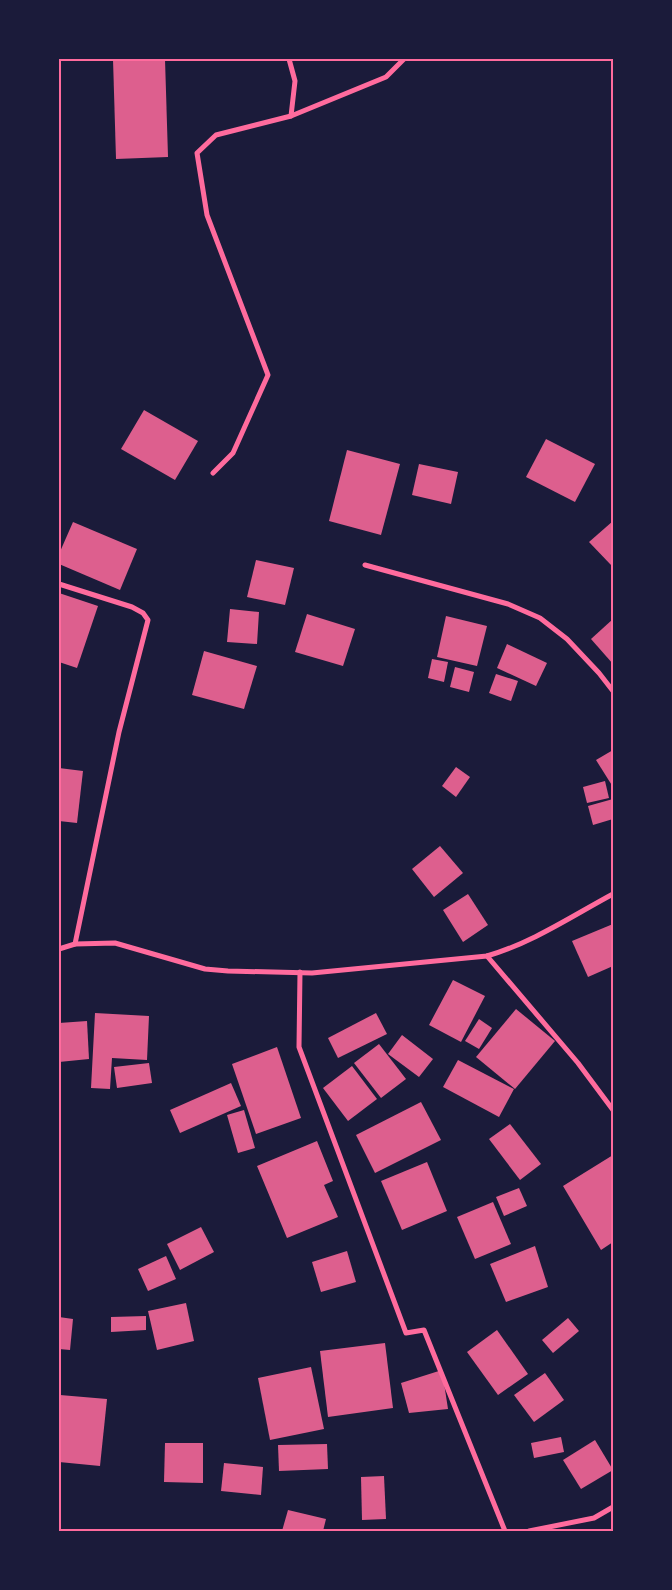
<svg xmlns="http://www.w3.org/2000/svg" width="672" height="1590" font-family="'DM Sans',sans-serif">
<style>
.building{fill:#dd5f8e}
.lines{fill:none;stroke-linecap:round;stroke-linejoin:round}
.minor{stroke:#ff6b9d;stroke-width:5}
.neatline{fill:none;stroke:#ff6b9d;stroke-width:2}
</style>
<rect width="100%" height="100%" fill="#1b1b3a"/>
<g class="building">
<polygon points="113,59 165,59 168,157 116,159"/>
<polygon points="144,410 198,441 175,480 121,449"/>
<polygon points="546,439 595,464 575,502 526,477"/>
<polygon points="347,450 400,464 381,535 329,521"/>
<polygon points="419,464 458,472 451,504 412,495"/>
<polygon points="613,521 613,563 611,565 589,542"/>
<polygon points="73,522 137,549 120,590 59,564 59,554"/>
<polygon points="256,560 294,568 285,605 247,597"/>
<polygon points="59,593 98,606 77,668 59,662"/>
<polygon points="230,609 259,612 257,644 227,642"/>
<polygon points="307,614 355,629 343,666 295,652"/>
<polygon points="446,616 487,626 477,666 437,657"/>
<polygon points="613,619 613,664 591,639"/>
<polygon points="507,644 547,663 536,686 497,668"/>
<polygon points="204,651 257,666 244,709 192,695"/>
<polygon points="432,659 448,662 444,682 428,678"/>
<polygon points="455,667 474,672 469,692 450,687"/>
<polygon points="496,674 518,681 511,701 489,693"/>
<polygon points="613,750 613,787 596,760"/>
<polygon points="456,767 470,777 456,797 442,786"/>
<polygon points="59,768 83,771 77,823 59,821"/>
<polygon points="605,781 609,798 587,803 583,787"/>
<polygon points="613,799 613,819 593,825 588,806"/>
<polygon points="440,846 463,873 434,897 412,869"/>
<polygon points="468,894 488,925 463,942 443,910"/>
<polygon points="613,924 613,966 588,977 572,941"/>
<polygon points="453,980 485,996 461,1042 429,1025"/>
<polygon points="516,1009 555,1041 515,1089 476,1057"/>
<polygon points="95,1013 149,1016 147,1060 112,1058 110,1089 91,1088"/>
<polygon points="376,1013 387,1034 338,1058 328,1038"/>
<polygon points="479,1019 492,1028 479,1049 465,1041"/>
<polygon points="87,1021 89,1059 59,1062 59,1023"/>
<polygon points="402,1035 433,1059 419,1077 388,1054"/>
<polygon points="379,1044 406,1079 381,1098 354,1063"/>
<polygon points="277,1047 301,1118 256,1134 232,1064"/>
<polygon points="458,1060 514,1089 499,1117 443,1087"/>
<polygon points="149,1063 152,1083 117,1088 114,1067"/>
<polygon points="352,1066 377,1099 348,1121 323,1088"/>
<polygon points="231,1083 241,1106 180,1133 170,1110"/>
<polygon points="421,1102 441,1140 375,1173 356,1135"/>
<polygon points="244,1110 255,1148 238,1153 227,1115"/>
<polygon points="510,1124 541,1164 520,1180 489,1139"/>
<polygon points="317,1141 333,1181 324,1185 338,1217 287,1238 257,1166"/>
<polygon points="613,1155 613,1242 601,1250 563,1186"/>
<polygon points="427,1162 447,1211 402,1230 381,1181"/>
<polygon points="519,1188 527,1206 504,1216 496,1197"/>
<polygon points="493,1202 511,1244 475,1259 457,1217"/>
<polygon points="201,1227 214,1252 180,1270 167,1244"/>
<polygon points="535,1246 548,1287 506,1302 490,1264"/>
<polygon points="347,1251 356,1282 321,1292 312,1262"/>
<polygon points="166,1256 176,1279 148,1291 138,1269"/>
<polygon points="186,1303 194,1341 157,1350 148,1311"/>
<polygon points="146,1316 146,1330 111,1332 111,1317"/>
<polygon points="59,1317 73,1319 70,1350 59,1349"/>
<polygon points="568,1318 579,1331 553,1353 542,1340"/>
<polygon points="497,1330 528,1374 498,1395 467,1352"/>
<polygon points="385,1343 393,1408 328,1417 320,1351"/>
<polygon points="311,1367 324,1429 270,1440 258,1378"/>
<polygon points="442,1370 448,1409 409,1413 401,1383"/>
<polygon points="545,1373 564,1400 534,1422 514,1395"/>
<polygon points="60,1395 107,1399 100,1466 59,1462"/>
<polygon points="561,1437 564,1452 534,1458 531,1443"/>
<polygon points="595,1440 613,1470 581,1489 563,1460"/>
<polygon points="165,1443 203,1443 203,1483 164,1482"/>
<polygon points="327,1444 328,1469 279,1471 278,1445"/>
<polygon points="224,1463 263,1467 261,1495 221,1491"/>
<polygon points="384,1476 386,1519 362,1520 361,1477"/>
<polygon points="288,1510 326,1519 323,1531 282,1531"/>
</g>
<g class="lines">
<g class="minor">
<polyline points="289,59 295,81 291,116"/>
<polyline points="213,473 233,453 268,375 207,215 197,153 216,135 291,116 386,77 404,59"/>
<polyline points="365,565 508,604 540,618 567,639 599,673 613,691"/>
<polyline points="59,584 132,607 143,613 148,620 119,732 75,944"/>
<path d="M59,949L75,944L115,943L205,969L228,971L312,973L487,956C532,943 572,916 613,894"/>
<polyline points="487,956 578,1063 613,1110"/>
<polyline points="300,972 299,1047 406,1333 424,1330 505,1531"/>
<polyline points="529,1531 594,1518 613,1507"/>
</g>
</g>
<rect width="672" height="1590" fill="none" stroke="#1b1b3a" stroke-width="120"/>
<rect x="60" y="60" width="552" height="1470" class="neatline"/>
</svg>
